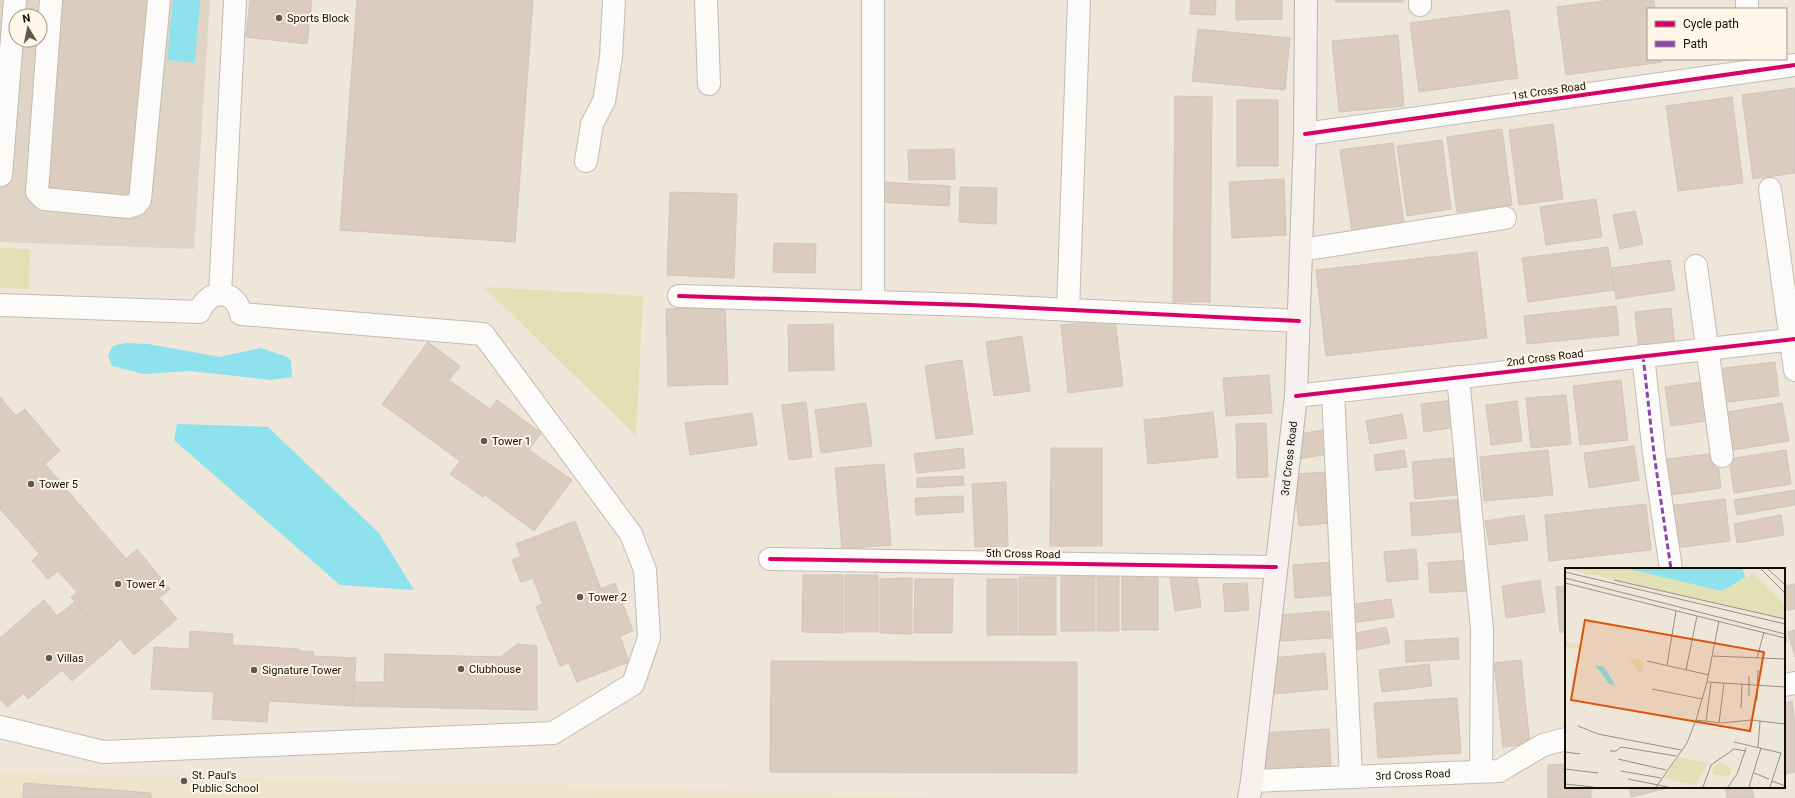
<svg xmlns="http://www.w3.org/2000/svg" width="1795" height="798" font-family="Roboto,sans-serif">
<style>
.commercial{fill:#e0d5c5;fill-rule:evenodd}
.built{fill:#f0e3cb}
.green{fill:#e1e1b5}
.water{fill:#8de2ee}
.building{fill:#dcccbd;stroke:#cec6bc}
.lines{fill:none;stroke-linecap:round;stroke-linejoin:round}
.minor-casing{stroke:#c2bcb2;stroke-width:24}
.major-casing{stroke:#bcb3aa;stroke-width:24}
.minor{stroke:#fcfbf9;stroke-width:22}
.major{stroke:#f6f1ee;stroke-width:22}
.quiet{stroke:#8e44ad;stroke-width:3;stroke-dasharray:6 3;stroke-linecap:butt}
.cycleway-casing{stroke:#fff6e8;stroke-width:6}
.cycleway{stroke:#d6006c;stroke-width:4}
.poi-dot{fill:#5f5a50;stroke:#fff6e8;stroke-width:1.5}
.labels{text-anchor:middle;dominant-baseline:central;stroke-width:4;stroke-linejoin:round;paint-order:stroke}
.poi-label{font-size:11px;fill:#120e06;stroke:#fff6e8;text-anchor:start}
.street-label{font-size:11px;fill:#120e06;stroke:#fff6e8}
.inset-road{fill:none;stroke:#969084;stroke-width:1}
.view{fill:#dd550c;fill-opacity:0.15;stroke:#dd550c;stroke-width:2}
.inset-edge{fill:none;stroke:#120e06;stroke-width:2}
</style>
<rect width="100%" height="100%" fill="#eee6d8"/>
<path class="commercial" d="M0,0H210L194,249L0,242ZM16,16H40V40H16Z"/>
<polygon class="built" points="0,772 725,790 943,798 0,798"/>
<g class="green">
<polygon points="0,248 30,249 29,289 0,288"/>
<polygon points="484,287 643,296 636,436"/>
</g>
<g class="water">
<polygon points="173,0 200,0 195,63 167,60"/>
<polygon points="125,343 148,344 220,357 261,348 288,357 291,361 292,377 271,380 190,371 143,374 112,366 108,355 113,346"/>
<polygon points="177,424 268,427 379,533 414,590 340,585 174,440"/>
</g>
<g class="building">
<polygon points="63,0 155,0 137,202 46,194"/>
<polygon points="250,0 312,0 307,44 246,37"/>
<polygon points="357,0 533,0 515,242 340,230"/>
<polygon points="1191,0 1216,0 1215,15 1190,14"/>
<polygon points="1236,0 1282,0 1282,19 1236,20"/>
<rect x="1335" y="0" width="68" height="2"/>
<polygon points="1610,0 1654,0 1655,9 1648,9 1648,59 1661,59 1662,62 1566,75 1557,7"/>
<polygon points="1509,10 1518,78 1419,92 1410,23"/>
<polygon points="1198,29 1290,38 1285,90 1192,81"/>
<polygon points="1398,35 1404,106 1339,112 1332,41"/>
<polygon points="1795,88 1795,173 1753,179 1742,95"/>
<polygon points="1175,96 1212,97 1210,302 1173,302"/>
<polygon points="1732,97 1743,183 1678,191 1666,106"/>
<rect x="1237" y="100" width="41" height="66"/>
<polygon points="1553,124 1563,199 1519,205 1509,130"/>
<polygon points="1502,129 1512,205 1457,212 1447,137"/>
<polygon points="1442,140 1451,209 1407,216 1397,146"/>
<polygon points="1393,143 1404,224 1352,231 1340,150"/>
<polygon points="954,149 955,179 909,180 908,150"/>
<polygon points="1284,179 1286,235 1232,238 1229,182"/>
<polygon points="880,182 950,186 949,206 879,202"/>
<polygon points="960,187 997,188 996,224 959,222"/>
<polygon points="670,192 737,194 734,278 667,275"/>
<polygon points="1596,199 1602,237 1546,245 1540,207"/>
<polygon points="1635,211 1643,244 1620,249 1613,215"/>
<polygon points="774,243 816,244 815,273 773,272"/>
<polygon points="1608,247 1614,290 1528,302 1522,258"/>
<polygon points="1477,252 1487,338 1326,356 1316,270"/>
<polygon points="1670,260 1675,290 1616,299 1612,268"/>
<polygon points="1616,306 1619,335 1527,344 1524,316"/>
<polygon points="725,307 728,384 668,386 666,309"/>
<polygon points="1671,308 1675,347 1639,351 1635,312"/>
<polygon points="1115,319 1123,386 1068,393 1061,325"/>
<polygon points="833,324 834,370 789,371 788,325"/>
<polygon points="1022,336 1030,391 994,396 986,342"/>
<polygon points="428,342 460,366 449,380 490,409 497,400 541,433 529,450 572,480 534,531 485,495 483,497 450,474 460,461 382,404"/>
<polygon points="962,360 973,434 936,439 925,366"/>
<polygon points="1775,362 1779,396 1719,403 1715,369"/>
<polygon points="1269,375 1272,413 1226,416 1223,378"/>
<polygon points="1621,380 1628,440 1580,445 1573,386"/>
<polygon points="1701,382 1706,421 1671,426 1665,387"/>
<polygon points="1566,395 1571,444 1531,448 1526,398"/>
<polygon points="0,397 16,416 25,409 60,451 45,464 79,504 31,544 0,509"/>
<polygon points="1453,400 1457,427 1424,432 1421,404"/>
<polygon points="1517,401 1522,441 1491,445 1486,405"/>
<polygon points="806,402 812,457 789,460 782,405"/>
<polygon points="866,403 872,446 821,453 815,410"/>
<polygon points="1782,403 1789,441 1727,451 1721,413"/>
<polygon points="1213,412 1218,457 1148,464 1144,420"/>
<polygon points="752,413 757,445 690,455 685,423"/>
<polygon points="1402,414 1407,438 1370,444 1366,421"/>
<polygon points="1266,423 1268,477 1237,478 1236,424"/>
<polygon points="1323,430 1328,454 1299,459 1294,435"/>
<polygon points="1634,446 1639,480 1589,488 1584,453"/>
<polygon points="963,448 965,468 917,473 914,454"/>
<polygon points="1051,448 1102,448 1102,546 1050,546"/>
<polygon points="1404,450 1407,467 1376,471 1374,455"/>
<polygon points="1548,450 1553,495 1484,501 1480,457"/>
<polygon points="1786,450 1791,484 1734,493 1729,459"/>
<polygon points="1717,453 1721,488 1663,496 1658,460"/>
<polygon points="1462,457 1465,494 1415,499 1412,462"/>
<polygon points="884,464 891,545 842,549 835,468"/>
<polygon points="1326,472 1331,523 1299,526 1294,474"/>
<polygon points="963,476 964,485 917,488 917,478"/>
<polygon points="1006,482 1008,546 975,547 972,484"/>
<polygon points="1795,490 1795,505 1737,515 1734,500"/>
<polygon points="963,496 964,512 916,515 915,498"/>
<polygon points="1467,499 1469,531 1412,536 1410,503"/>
<polygon points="1725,499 1730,541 1674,548 1668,506"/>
<polygon points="79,504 126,559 137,549 170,589 159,598 177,619 134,655 120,639 113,646 71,597 77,592 58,571 48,579 32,561 39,554 31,544"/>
<polygon points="1646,504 1651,550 1549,561 1545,515"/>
<polygon points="1524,515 1528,540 1489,545 1485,521"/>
<polygon points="1781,515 1784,535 1737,543 1734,524"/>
<polygon points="575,521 601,589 615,583 633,631 620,636 629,662 577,682 569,663 560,666 536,607 543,604 533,578 521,582 512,560 521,556 516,544"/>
<polygon points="1416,549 1418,579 1387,582 1384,552"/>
<polygon points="1467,560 1469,591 1430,593 1428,563"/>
<polygon points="1334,562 1337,595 1295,598 1293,565"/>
<rect x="1122" y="572" width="36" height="58"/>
<polygon points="803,575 843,575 843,633 802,632"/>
<rect x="845" y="575" width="33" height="57"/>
<rect x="1097" y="575" width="22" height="56"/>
<polygon points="1197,575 1201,607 1175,611 1170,578"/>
<rect x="1061" y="576" width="34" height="55"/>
<rect x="1019" y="577" width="37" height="58"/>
<polygon points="912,578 912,634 880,633 880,579"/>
<polygon points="915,579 953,579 952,633 914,633"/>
<rect x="987" y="579" width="30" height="56"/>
<polygon points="1540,580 1545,612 1506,618 1502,586"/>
<polygon points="1247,583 1249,610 1225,612 1223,584"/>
<polygon points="1795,584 1795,609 1784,611 1784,586"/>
<polygon points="1566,586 1566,632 1560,632 1556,587"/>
<polygon points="1391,599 1394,617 1351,623 1348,605"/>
<polygon points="44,600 57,616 75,602 113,646 72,681 62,670 28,699 24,693 7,707 0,699 0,638"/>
<polygon points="1329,611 1331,638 1280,641 1279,615"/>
<polygon points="1784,620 1787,641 1784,641"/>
<polygon points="1386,627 1390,643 1355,650 1352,634"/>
<polygon points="1795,630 1795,657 1788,632"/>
<polygon points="190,631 233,634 232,645 299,649 299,651 314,652 313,656 356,658 353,706 269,701 267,722 212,719 214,692 151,689 154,647 189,649"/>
<polygon points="1458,638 1459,659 1406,662 1405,641"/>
<polygon points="518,644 537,646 537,710 353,706 354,682 384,682 385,654 500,657"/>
<polygon points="1325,653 1328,689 1274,694 1271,658"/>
<polygon points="1521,660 1530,744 1503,747 1494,663"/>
<polygon points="771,661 1077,662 1077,773 770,772"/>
<polygon points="1429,664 1432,686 1382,692 1379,670"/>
<polygon points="1457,698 1461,753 1378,758 1374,703"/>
<polygon points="1792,701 1795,724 1795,772 1784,774 1784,703"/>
<polygon points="1329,729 1331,769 1262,773 1260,733"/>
<polygon points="1566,764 1566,787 1591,787 1591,798 1548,798 1548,765"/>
<polygon points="24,783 151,793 151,798 23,798"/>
<polygon points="1629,787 1672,787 1631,797"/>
<polygon points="1725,787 1752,787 1754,798 1727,798"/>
</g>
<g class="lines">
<g class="minor-casing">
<g id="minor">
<polyline points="51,0 37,192 44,199 128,207 137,204 140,200 159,0"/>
<polyline points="706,0 709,84"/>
<polyline points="1420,5 1420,0"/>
<polyline points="1747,9 1747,0"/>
<polyline points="1305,134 1795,65"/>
<polyline points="586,161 592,124 604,101 611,57 614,0"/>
<polyline points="1,175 15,0"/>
<polyline points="1770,189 1795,370"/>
<polyline points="1301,250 1505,218"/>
<polyline points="1696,266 1722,456"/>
<polyline points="220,294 235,0"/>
<polyline points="679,296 970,305 1299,321"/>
<polyline points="873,302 873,0"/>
<path d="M0,305L199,312C209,288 235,288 241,314L483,334L631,534L645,570L649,638L633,684L553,733L103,752L0,727"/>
<polyline points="1068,310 1079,0"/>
<polyline points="1643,356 1654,454 1671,569"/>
<polyline points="1458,377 1482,630 1481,771"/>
<polyline points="1333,392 1351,777"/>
<polyline points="1296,396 1795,339"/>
<polyline points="770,559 1276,567"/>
<polyline points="1784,685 1795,683"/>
<path id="s1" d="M1252,781L1499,771L1543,745L1566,739"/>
</g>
</g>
<g class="major-casing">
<g id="major">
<path id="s2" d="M1249,798L1252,781L1296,396L1305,134L1306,0"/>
</g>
</g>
<use href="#minor" class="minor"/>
<use href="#major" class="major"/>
<polyline class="quiet" points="1643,356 1654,454 1671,569"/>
<g class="cycleway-casing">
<g id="cycleway">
<polyline points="1305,134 1795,65"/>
<polyline points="679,296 970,305 1299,321"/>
<polyline points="1296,396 1795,339"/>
<polyline points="770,559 1276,567"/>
</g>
</g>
<use href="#cycleway" class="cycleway"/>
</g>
<g class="poi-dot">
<circle cx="279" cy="18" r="4"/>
<circle cx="484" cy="441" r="4"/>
<circle cx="31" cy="484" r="4"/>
<circle cx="118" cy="584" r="4"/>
<circle cx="580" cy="597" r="4"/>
<circle cx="49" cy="658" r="4"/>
<circle cx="461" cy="669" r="4"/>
<circle cx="254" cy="670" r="4"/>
<circle cx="184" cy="781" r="4"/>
</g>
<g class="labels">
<g class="poi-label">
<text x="287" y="18">Sports Block</text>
<text x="492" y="441">Tower 1</text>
<text x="39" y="484">Tower 5</text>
<text x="126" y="584">Tower 4</text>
<text x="588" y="597">Tower 2</text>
<text x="57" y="658">Villas</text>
<text x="469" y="669">Clubhouse</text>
<text x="262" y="670">Signature Tower</text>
<text x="192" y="775">St. Paul's<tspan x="192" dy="13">Public School</tspan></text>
</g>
<g class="street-label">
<text transform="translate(1549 91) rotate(-8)">1st Cross Road</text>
<text transform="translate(1545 358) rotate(-7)">2nd Cross Road</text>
<text stroke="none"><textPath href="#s2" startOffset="342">3rd Cross Road</textPath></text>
<text transform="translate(1023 554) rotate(1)">5th Cross Road</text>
<text stroke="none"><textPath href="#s1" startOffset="161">3rd Cross Road</textPath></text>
</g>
</g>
<g transform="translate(1565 568)">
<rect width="220" height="220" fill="#eee6d8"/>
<path d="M2,1H63L157,23L189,5L220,37V50ZM0,74L19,77L18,81L0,79ZM63,89L79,93L76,107ZM114,189L143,195L130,217L99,210ZM155,194L167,201L165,206L159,209L147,206L149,199Z" fill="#e1e1b5"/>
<path d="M63,1H177L181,9L157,23ZM30,97L39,99L51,118L44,116Z" fill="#8de2ee"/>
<path class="inset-road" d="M196,1L220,25M203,1L220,17M0,4L220,56M0,10L220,66M49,12L220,51M0,15L220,70M148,88L220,91M192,90L199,64M82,93L144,107M102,97L111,43M121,102L132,48M142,114L220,119M87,121L137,131M184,128V108M192,133L193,102M176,140L177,116M131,152L156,155L186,152L220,156M141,153L146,115M154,155L159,115M13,158L33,166L116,182M169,174L216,185L205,219M193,179L195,153M45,183H51L56,179L111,188M0,184L15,186M53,191L101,202M0,201L33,205M56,203L96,210M189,205L204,211M63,211L103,219M207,213L220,218M0,216L28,219M91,219L122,175L131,152L142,114L154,53M138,219L146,197L169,181L181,183M163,219L172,206L181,180M184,219L196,180"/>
<path class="view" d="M20,52L199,84L185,163L6,132Z"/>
<rect width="220" height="220" class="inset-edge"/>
</g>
<rect x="1647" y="8" width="140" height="52" fill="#fff6e8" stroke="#a0998e"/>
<rect x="1655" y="21" width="20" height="6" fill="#d6006c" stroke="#a0998e"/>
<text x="1683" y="28" font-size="12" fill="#120e06">Cycle path</text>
<rect x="1655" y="41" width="20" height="6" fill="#8e44ad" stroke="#a0998e"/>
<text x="1683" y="48" font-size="12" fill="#120e06">Path</text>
<g transform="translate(28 28) rotate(350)"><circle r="19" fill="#fff6e8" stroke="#a0998e"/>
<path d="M0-3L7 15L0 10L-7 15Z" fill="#5f5a50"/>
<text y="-6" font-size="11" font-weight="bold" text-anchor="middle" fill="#120e06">N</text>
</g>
</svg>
